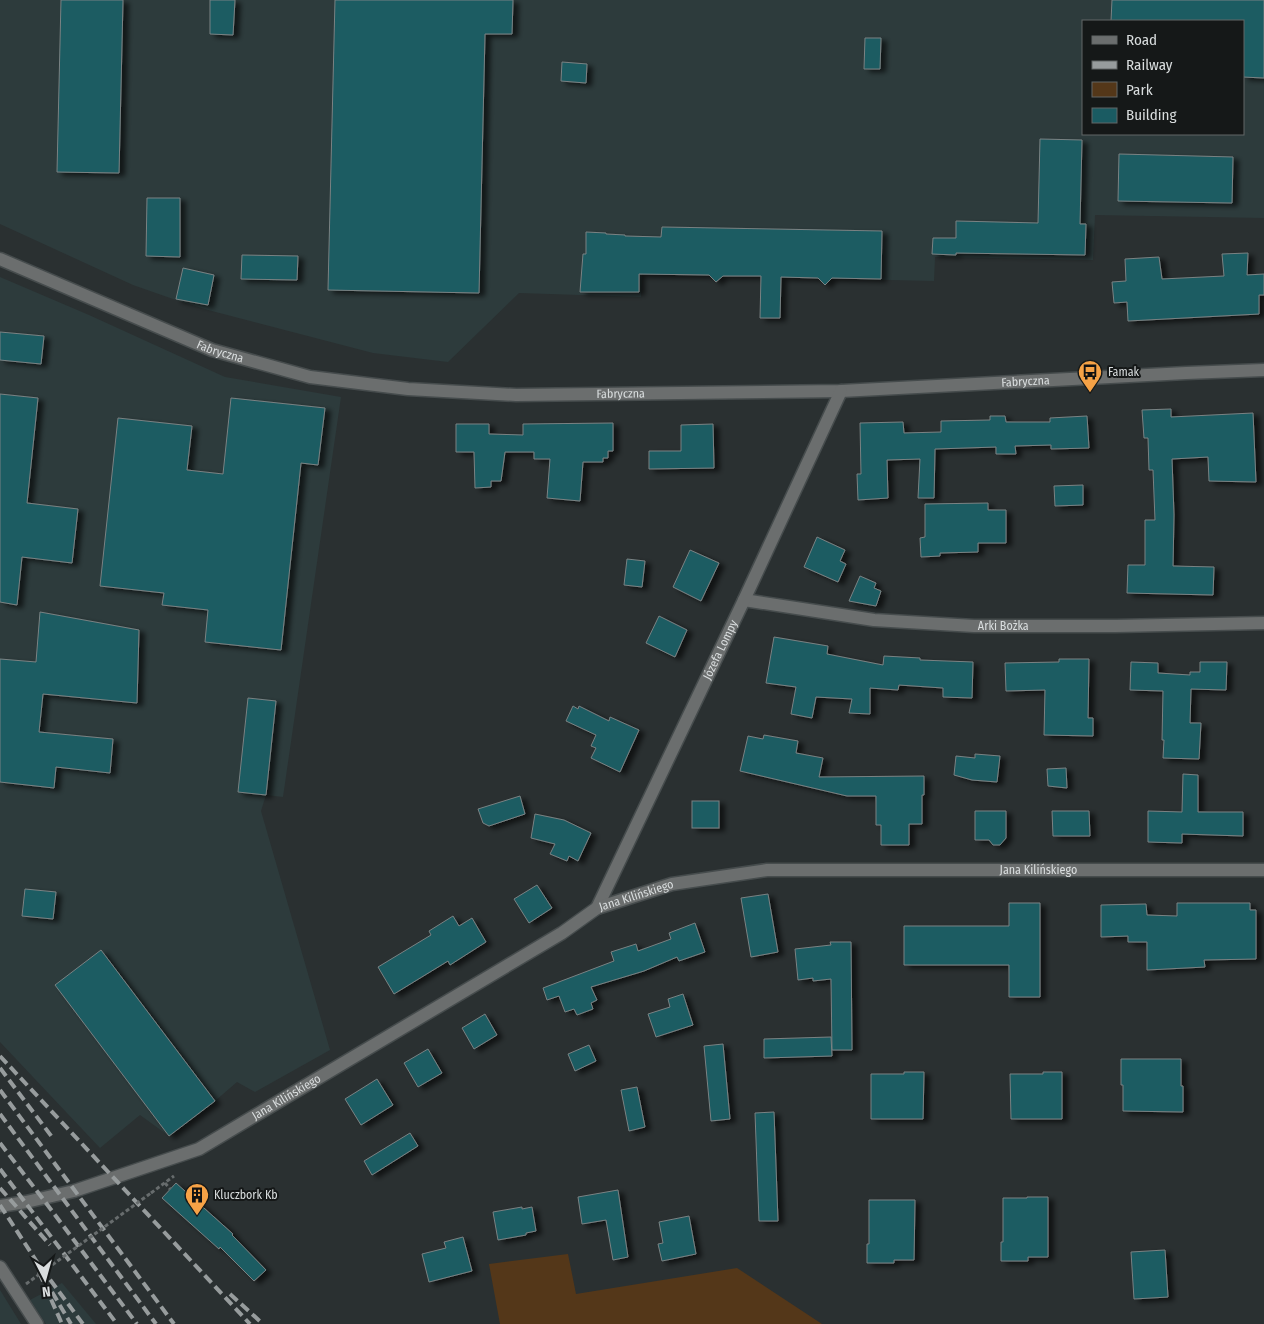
<svg xmlns="http://www.w3.org/2000/svg" width="1264" height="1324" font-family="'Fira Sans Condensed',sans-serif">
<style>
.built{fill:#2d3b3c;fill-rule:evenodd}
.green{fill:#543719}
.building{fill:#1a5b62;stroke:#7a8283;filter:url(#shadow)}
.lines{fill:none;stroke-linecap:round;stroke-linejoin:round}
.minor-casing{stroke:#464c4d;stroke-width:15}
.path{stroke:#676c6d;stroke-width:3;stroke-dasharray:4 2.5;stroke-linecap:butt}
.minor{stroke:#6b6e6e;stroke-width:12}
.rail{stroke:#979c9d;stroke-width:4;stroke-dasharray:10 5;stroke-linecap:butt}
.path-bridge{stroke:#676c6d;stroke-width:3;stroke-dasharray:4 2.5;stroke-linecap:butt}
.labels{text-anchor:middle;dominant-baseline:central;stroke-width:4;stroke-linejoin:round;paint-order:stroke}
.street-label{font-size:12px;fill:#d9ddde;stroke:#151818}
.poi-label{font-size:12px;fill:#d9ddde;stroke:#151818;text-anchor:start}
</style>
<defs>
<filter id="shadow"><feDropShadow dx="5.5" dy="3" stdDeviation="2.5" flood-color="#0009"/></filter>
</defs>
<rect width="100%" height="100%" fill="#2a3031"/>
<g class="built">
<path d="M0,0H1264V218L1095,215L1093,260L935,257L934,281L642,274L641,297L519,293L448,362L373,353L208,310L173,299L133,285L0,224ZM1083,21H1243V134H1083Z"/>
<polygon points="0,277 89,315 225,377 341,397 283,797 266,795 261,811 330,1050 255,1092 237,1082 215,1101 169,1136 140,1115 100,1148 0,1042"/>
<polygon points="62,1283 96,1324 46,1324 30,1300"/>
<polygon points="0,1290 21,1324 0,1324"/>
</g>
<polygon class="green" points="568,1254 576,1294 737,1268 822,1324 500,1324 489,1264"/>
<g class="building">
<polygon points="61,0 123,0 119,173 57,172"/>
<polygon points="210,0 235,0 233,35 210,34"/>
<polygon points="335,0 513,0 512,34 485,34 479,293 328,290"/>
<polygon points="1112,0 1264,0 1264,78 1243,77 1243,21 1111,21"/>
<polygon points="865,38 881,38 880,69 864,69"/>
<polygon points="562,62 587,64 586,83 561,81"/>
<polygon points="1040,139 1082,140 1080,224 1086,224 1085,255 956,253 956,255 932,254 933,238 956,238 956,221 1038,223"/>
<polygon points="1119,154 1233,157 1232,203 1118,201"/>
<polygon points="147,198 180,198 180,257 146,256"/>
<polygon points="662,227 882,231 881,279 832,278 825,285 818,278 781,277 780,318 760,318 761,276 723,276 716,282 709,275 639,274 639,292 580,292 583,254 586,254 586,232 606,233 606,234 625,235 625,236 661,237"/>
<polygon points="1248,253 1247,275 1264,274 1264,295 1259,295 1259,314 1128,321 1127,302 1114,303 1112,282 1126,281 1125,259 1159,257 1162,279 1224,276 1222,254"/>
<polygon points="242,255 298,256 297,280 241,279"/>
<polygon points="183,268 214,275 208,305 176,299"/>
<polygon points="0,332 44,336 41,364 0,360"/>
<polygon points="0,394 38,398 27,503 78,509 72,563 22,557 17,605 0,602"/>
<polygon points="231,398 325,408 318,465 301,463 281,650 205,642 208,610 162,605 164,593 100,586 118,418 192,426 187,470 223,474"/>
<polygon points="1171,409 1171,417 1253,413 1256,482 1209,481 1208,457 1172,459 1174,515 1173,566 1214,567 1213,595 1127,593 1128,565 1145,565 1145,520 1155,520 1153,470 1149,470 1148,438 1144,438 1142,410"/>
<polygon points="990,416 1005,416 1006,422 1050,422 1050,418 1087,416 1089,448 1051,449 1051,445 1015,446 1016,454 996,454 996,447 935,449 934,498 918,498 920,459 887,460 888,498 858,500 857,474 861,474 860,423 903,422 904,433 941,432 941,421 990,420"/>
<polygon points="613,423 613,451 608,451 608,458 603,458 603,462 583,462 580,501 547,498 550,459 534,459 534,452 505,452 501,481 491,481 491,487 475,488 474,452 456,452 456,424 489,424 489,434 523,435 523,424"/>
<polygon points="713,424 714,468 649,469 649,451 681,451 681,425"/>
<polygon points="1083,485 1083,505 1055,506 1054,486"/>
<polygon points="988,503 988,510 1006,510 1006,543 978,543 978,552 940,553 940,556 921,557 920,538 925,537 925,504"/>
<polygon points="817,537 845,550 840,561 846,564 838,582 804,567"/>
<polygon points="690,550 719,563 701,601 673,587"/>
<polygon points="627,559 645,561 642,587 624,585"/>
<polygon points="860,576 876,583 874,588 881,591 876,606 849,601"/>
<polygon points="40,612 139,630 137,703 43,694 39,732 113,739 110,773 56,767 54,788 0,782 0,659 36,662"/>
<polygon points="659,616 687,630 675,657 646,643"/>
<polygon points="774,637 828,646 827,654 883,665 884,656 920,658 920,660 973,662 972,698 943,697 943,688 899,685 898,690 870,688 870,714 849,713 852,699 816,697 812,718 791,714 796,687 766,683"/>
<polygon points="1059,659 1089,659 1088,718 1093,718 1093,736 1044,735 1045,690 1006,691 1005,663 1059,662"/>
<polygon points="1131,662 1158,663 1158,673 1190,675 1190,672 1200,672 1200,662 1227,662 1226,690 1191,689 1190,723 1201,723 1199,759 1163,758 1164,740 1162,740 1163,691 1130,690"/>
<polygon points="248,698 276,701 266,795 238,792"/>
<polygon points="573,706 578,709 579,706 609,721 610,717 639,730 620,772 591,758 596,748 591,746 596,735 566,721"/>
<polygon points="764,735 798,741 796,753 823,758 819,777 924,776 924,795 922,795 922,824 909,824 909,845 881,845 881,825 876,825 876,796 847,796 740,771 748,736 763,739"/>
<polygon points="975,754 1000,756 997,782 972,780 954,775 956,756 975,758"/>
<polygon points="1066,768 1067,788 1048,786 1047,769"/>
<polygon points="1183,774 1198,775 1198,812 1243,812 1243,836 1182,834 1182,843 1148,842 1148,811 1182,812"/>
<polygon points="520,796 525,814 489,826 483,823 478,809"/>
<rect x="692" y="801" width="27" height="27"/>
<polygon points="975,811 1006,811 1006,838 1000,845 993,845 989,840 975,840"/>
<polygon points="1052,811 1089,811 1090,836 1053,836"/>
<polygon points="535,814 564,820 591,833 578,861 569,856 567,861 550,854 555,844 531,838"/>
<polygon points="537,885 552,908 529,923 514,899"/>
<polygon points="25,889 56,892 53,919 22,916"/>
<polygon points="768,894 778,952 751,957 741,898"/>
<polygon points="1009,903 1040,903 1040,997 1009,997 1009,965 904,965 904,926 1009,926"/>
<polygon points="1177,903 1250,903 1250,910 1256,910 1256,959 1204,960 1205,967 1147,970 1147,942 1128,942 1128,936 1101,937 1101,905 1146,904 1147,915 1177,916"/>
<polygon points="453,916 459,926 472,918 486,942 450,965 448,961 394,994 378,967 431,935 429,931"/>
<polygon points="695,923 705,952 679,961 677,957 644,971 591,987 597,1000 591,1003 593,1009 577,1015 574,1009 565,1012 559,996 547,1000 543,988 614,961 611,952 636,944 638,951 671,939 669,933"/>
<polygon points="830,942 851,942 852,1050 832,1050 831,979 813,981 813,978 798,980 795,949 831,945"/>
<polygon points="101,950 215,1101 169,1136 55,985"/>
<polygon points="683,994 693,1025 656,1037 648,1014 670,1007 668,999"/>
<polygon points="485,1014 497,1035 474,1049 462,1028"/>
<polygon points="831,1037 832,1056 764,1058 764,1039"/>
<polygon points="723,1044 730,1119 711,1121 704,1046"/>
<polygon points="589,1045 596,1061 575,1071 568,1054"/>
<polygon points="428,1049 442,1073 418,1087 404,1063"/>
<polygon points="1121,1059 1181,1059 1181,1086 1183,1086 1183,1112 1123,1111 1123,1085 1121,1085"/>
<polygon points="904,1072 924,1072 923,1119 871,1119 871,1074 904,1074"/>
<polygon points="1043,1072 1062,1072 1062,1119 1011,1119 1010,1074 1043,1074"/>
<polygon points="377,1079 393,1105 361,1125 345,1099"/>
<polygon points="637,1087 645,1127 629,1131 621,1090"/>
<polygon points="774,1112 778,1221 759,1221 755,1113"/>
<polygon points="410,1133 418,1146 372,1175 364,1161"/>
<polygon points="176,1183 233,1234 232,1235 266,1270 254,1281 220,1247 219,1249 162,1198"/>
<polygon points="618,1190 628,1257 613,1260 606,1220 582,1224 578,1197"/>
<polygon points="1027,1197 1048,1197 1048,1257 1028,1257 1028,1261 1001,1261 1001,1242 1003,1242 1003,1198 1027,1198"/>
<polygon points="869,1200 915,1200 914,1260 894,1260 894,1263 867,1263 867,1244 869,1244"/>
<polygon points="522,1207 522,1209 532,1207 536,1231 526,1233 526,1235 498,1240 493,1212"/>
<polygon points="689,1216 696,1254 662,1261 658,1244 663,1243 659,1222"/>
<polygon points="463,1237 472,1271 429,1282 422,1254 446,1248 444,1242"/>
<polygon points="1165,1250 1168,1297 1134,1299 1131,1252"/>
</g>
<g class="lines">
<g class="minor-casing">
<g id="minor">
<path id="s1" d="M0,259L212,350L310,377L408,389L516,395L841,391L1186,373L1264,370"/>
<path id="s2" d="M744,600L874,620L974,626H1116L1264,623"/>
<path id="s3" d="M597,908L744,600L841,391"/>
<path id="s4" d="M0,1206L26,1202L74,1191L199,1149L562,933L597,908L672,884L767,870H1264"/>
<polyline points="0,1267 37,1324"/>
</g>
</g>
<g class="path">
<polyline points="165,1183 170,1189"/>
<polyline points="151,1193 174,1176"/>
</g>
<use href="#minor" class="minor"/>
<g class="rail">
<polyline points="0,1056 250,1324"/>
<polyline points="0,1068 52,1137"/>
<polyline points="0,1090 174,1324"/>
<polyline points="0,1114 156,1324"/>
<polyline points="0,1143 43,1199 137,1324"/>
<polyline points="0,1169 117,1324"/>
<polyline points="0,1188 50,1245"/>
<polyline points="0,1205 37,1262 83,1324"/>
<polyline points="39,1272 62,1324"/>
<polyline points="52,1292 71,1324"/>
<polyline points="230,1294 263,1324"/>
</g>
<polyline class="path-bridge" points="26,1284 151,1193"/>
</g>
<defs>
<g id="bus-pin" transform="scale(1.25)"><path d="M0 17L-7.5 6A9.5 9.5 0 1 1 7.5 6Z" fill="#f6a246" stroke="#151818"/><path d="M-5-6H5V4H4V6H2V4H-2V6H-4V4H-5ZM-3.5-4V0h7V-4ZM-3.5 1.2v1.5H-2V1.2ZM2 1.2v1.5H3.5V1.2Z" fill="#111"/></g>
<g id="building-pin" transform="scale(1.25)"><path d="M0 17L-7.5 6A9.5 9.5 0 1 1 7.5 6Z" fill="#f6a246" stroke="#151818"/><path d="M-4-6H4V6H1V3H-1V6H-4ZM-2.5-4.3h1.7v1.8h-1.7ZM.8-4.3h1.7v1.8H.8ZM-2.5-1h1.7V.8h-1.7ZM.8-1h1.7V.8H.8Z" fill="#111"/></g>
</defs>
<g fill-rule="evenodd">
<use href="#bus-pin" x="1090" y="372"/>
<use href="#building-pin" x="197" y="1195"/>
</g>
<g class="labels">
<g class="street-label">
<text stroke="none"><textPath href="#s1" startOffset="239">Fabryczna</textPath></text>
<text stroke="none"><textPath href="#s1" startOffset="1049">Fabryczna</textPath></text>
<text stroke="none"><textPath href="#s1" startOffset="644">Fabryczna</textPath></text>
<text stroke="none"><textPath href="#s2" startOffset="261">Arki Bożka</textPath></text>
<text stroke="none"><textPath href="#s3" startOffset="286">Józefa Lompy</textPath></text>
<text stroke="none"><textPath href="#s4" startOffset="1119">Jana Kilińskiego</textPath></text>
<text stroke="none"><textPath href="#s4" startOffset="714">Jana Kilińskiego</textPath></text>
<text stroke="none"><textPath href="#s4" startOffset="309">Jana Kilińskiego</textPath></text>
</g>
<g class="poi-label">
<text x="1108" y="372">Famak</text>
<text x="214" y="1195">Kluczbork Kb</text>
</g>
</g>
<rect x="1082" y="20" width="162" height="115" fill="#151818" stroke="#636767"/>
<rect x="1092" y="36" width="25" height="8" fill="#6b6e6e" stroke="#636767"/>
<text x="1126" y="45" font-size="15" fill="#d9ddde">Road</text>
<rect x="1092" y="61" width="25" height="8" fill="#979c9d" stroke="#636767"/>
<text x="1126" y="70" font-size="15" fill="#d9ddde">Railway</text>
<rect x="1092" y="82" width="25" height="15" fill="#543719" stroke="#636767"/>
<text x="1126" y="95" font-size="15" fill="#d9ddde">Park</text>
<rect x="1092" y="108" width="25" height="15" fill="#1a5b62" stroke="#636767"/>
<text x="1126" y="120" font-size="15" fill="#d9ddde">Building</text>
<g transform="translate(45 1279) rotate(174)" stroke="#151818" stroke-width="4" paint-order="stroke">
<path d="M0-4L9 19L0 12L-9 19Z" fill="#d9ddde"/>
<text y="-8" font-size="14" font-weight="bold" text-anchor="middle" fill="#d9ddde">N</text>
</g>
</svg>
